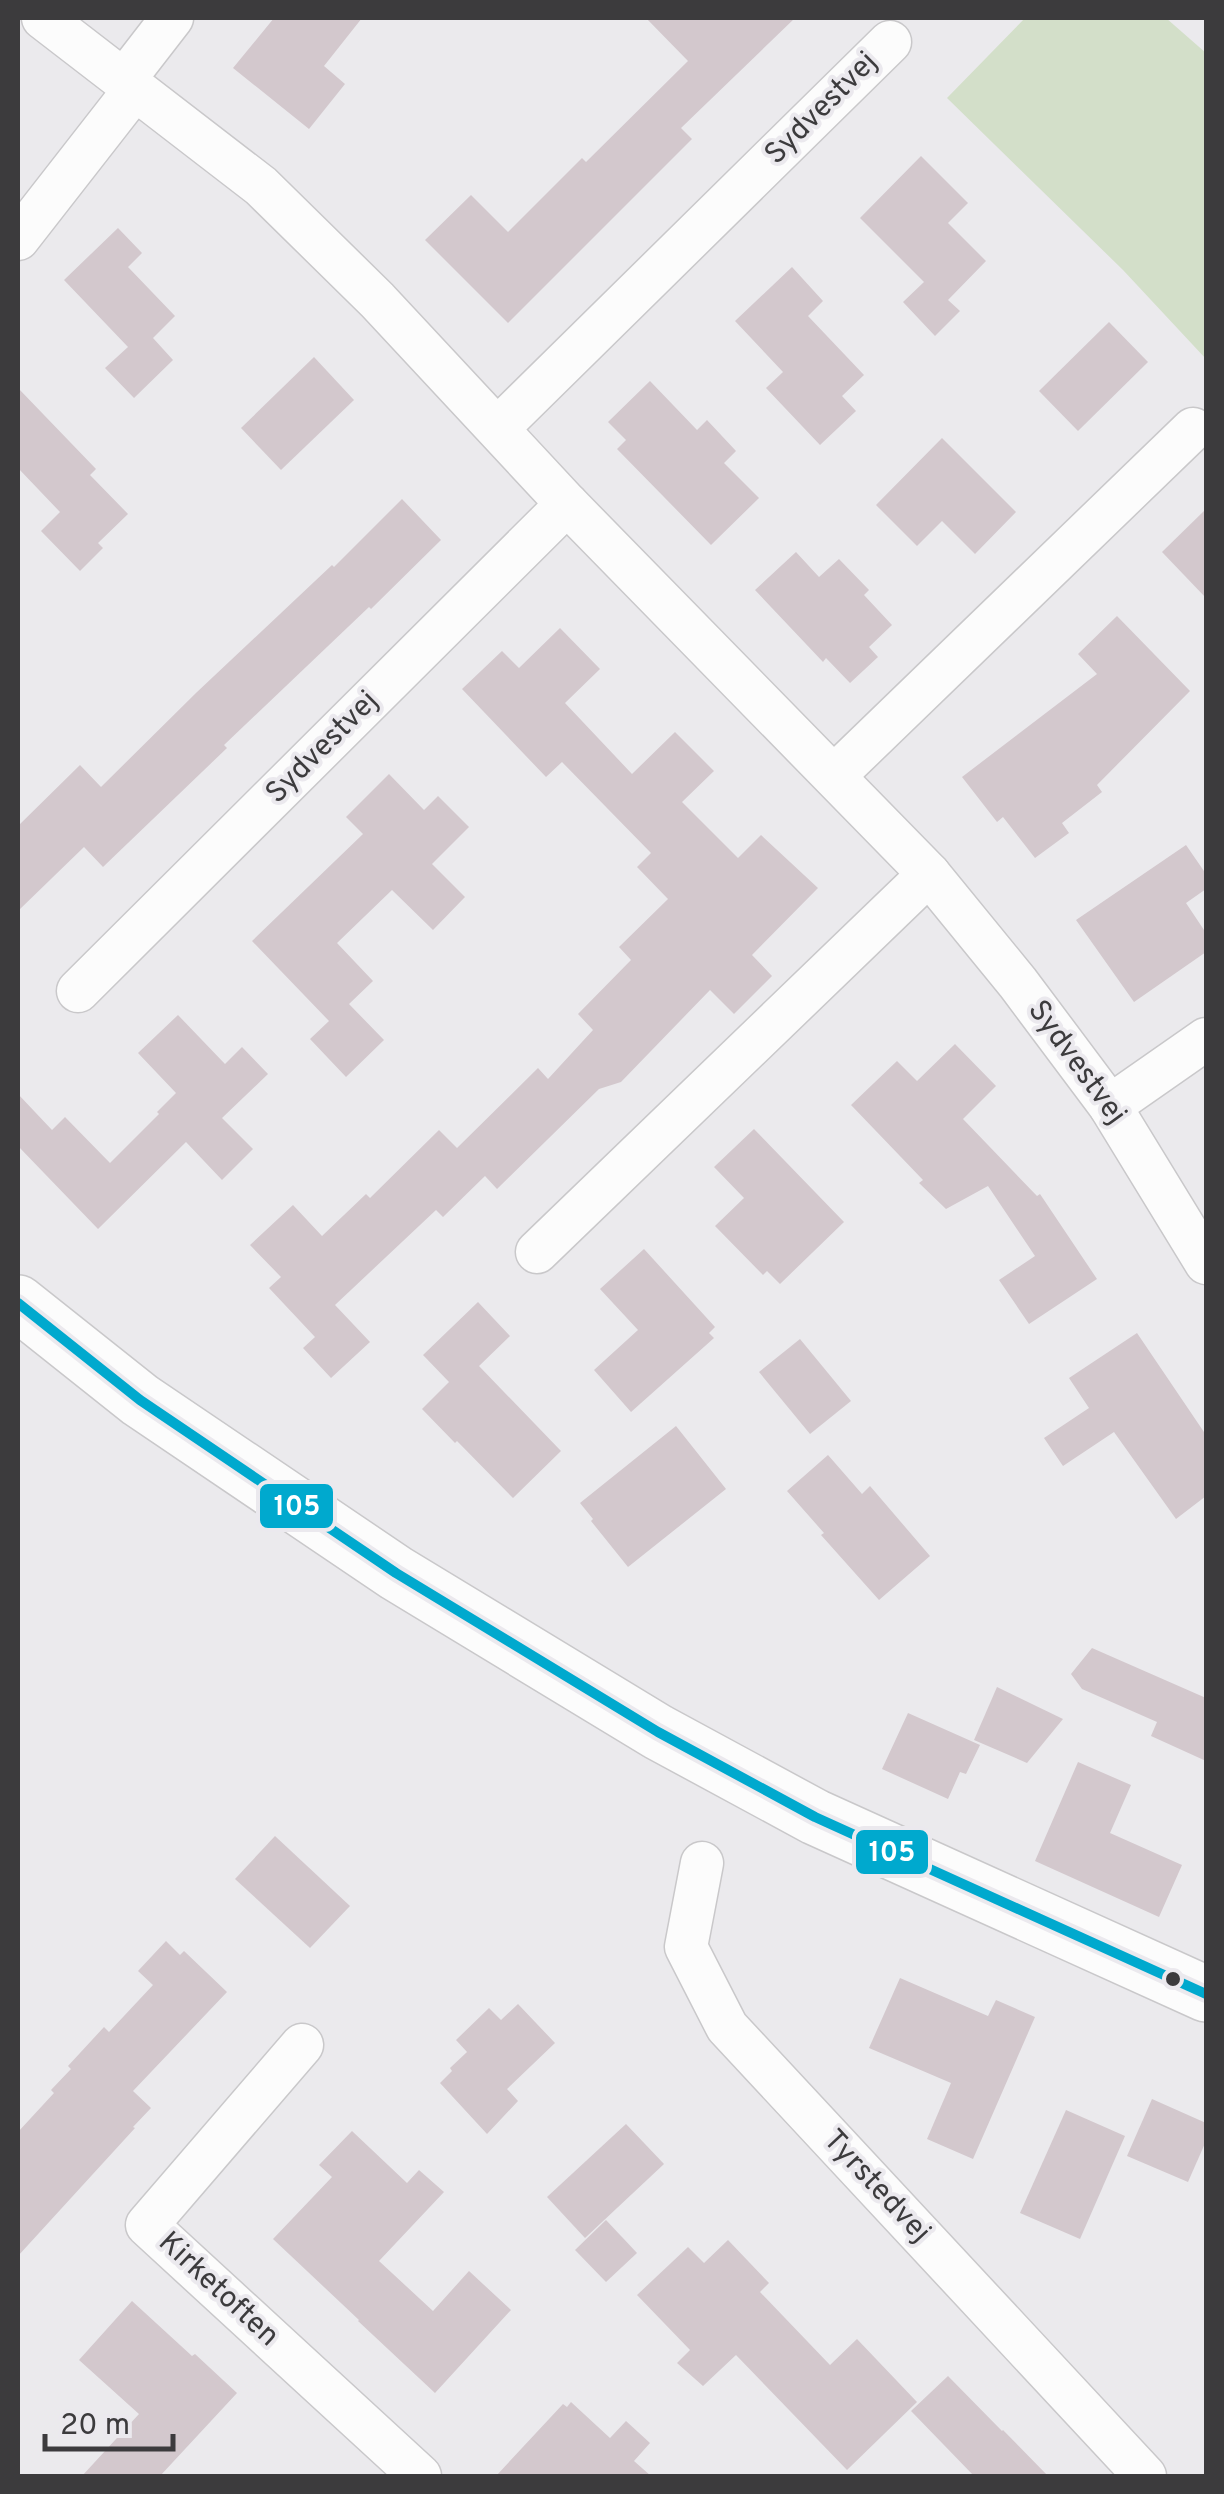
<svg xmlns="http://www.w3.org/2000/svg" width="1224" height="2494" font-family="Overpass,sans-serif">
<style>
.green{fill:#d3dfc9}
.building{fill:#d3c8cd}
.lines{fill:none;stroke-linecap:round;stroke-linejoin:round}
.minor-casing{stroke:#c9c8ca;stroke-width:45}
.tertiary-casing{stroke:#c9c8ca;stroke-width:58}
.minor{stroke:#fcfcfc;stroke-width:42}
.tertiary{stroke:#fcfcfc;stroke-width:55}
.bus-1-casing{stroke:#ebe9ee;stroke-width:18}
.bus-1{stroke:#00a9ce;stroke-width:10}
.bus-dot{fill:#3c3b3d;stroke:#ebe9ee;stroke-width:4}
.labels{text-anchor:middle;dominant-baseline:central;stroke-width:8;stroke-linejoin:round;paint-order:stroke}
.street-label{font-size:30px;fill:#3c3b3d;stroke:#ebe9ee}
.line-badge{stroke:#ebe9ee;stroke-width:4}
.badge-label{font-size:28px;text-anchor:middle;font-weight:bold;fill:#fff}
</style>
<rect width="100%" height="100%" fill="#ebeaed"/>
<polygon class="green" points="1025,18 1166,18 1206,53 1206,359 1123,270 947,98"/>
<g class="building">
<polygon points="274,18 362,18 324,66 345,84 309,129 233,68"/>
<polygon points="646,18 795,18 681,128 692,139 508,323 425,240 471,195 508,232 582,158 586,162 688,61"/>
<polygon points="921,156 968,203 948,223 986,261 948,300 960,311 935,336 903,302 924,282 860,218"/>
<polygon points="118,228 142,253 128,267 175,316 153,338 173,360 134,398 105,368 128,347 64,280"/>
<polygon points="792,267 823,301 808,316 864,375 842,396 856,411 820,445 766,388 783,372 735,321"/>
<polygon points="1109,322 1148,362 1078,431 1039,391"/>
<polygon points="314,357 354,400 281,470 241,428"/>
<polygon points="650,381 697,430 707,420 736,451 724,463 759,498 711,545 617,449 626,440 608,422"/>
<polygon points="18,388 96,469 90,475 128,514 98,543 103,548 80,571 41,531 60,512 18,468"/>
<polygon points="942,438 1016,512 975,554 942,521 917,546 876,505"/>
<polygon points="402,499 441,540 371,609 369,607 224,745 227,748 103,867 84,847 18,911 18,826 80,765 101,787 197,692 332,565 334,567"/>
<polygon points="1206,509 1206,598 1162,552"/>
<polygon points="796,552 819,577 839,559 869,590 864,595 892,625 869,647 878,657 850,683 826,658 823,662 755,590"/>
<polygon points="1117,616 1190,691 1097,785 1102,792 1062,823 1069,833 1035,858 1003,817 997,822 962,777 1097,674 1078,654"/>
<polygon points="560,628 600,669 565,703 632,774 675,732 714,771 682,802 738,858 761,835 818,888 752,955 772,976 734,1014 710,990 621,1082 599,1089 497,1189 485,1176 443,1217 436,1210 335,1305 370,1342 331,1378 303,1348 315,1337 269,1288 281,1277 250,1245 293,1205 322,1236 366,1194 370,1198 439,1130 457,1148 538,1068 548,1079 593,1030 578,1014 631,960 619,947 668,899 637,867 651,853 562,762 546,777 462,689 502,651 519,668"/>
<polygon points="389,774 424,810 438,796 469,827 432,864 465,897 433,930 392,890 337,943 373,981 349,1004 384,1040 346,1077 310,1039 329,1021 252,941 363,834 346,817"/>
<polygon points="1186,845 1206,874 1206,889 1186,903 1206,933 1206,952 1134,1002 1076,920"/>
<polygon points="178,1015 225,1064 242,1047 268,1074 222,1118 253,1149 222,1180 186,1142 98,1229 18,1146 18,1094 52,1130 65,1117 110,1163 159,1114 157,1112 176,1093 138,1053"/>
<polygon points="955,1044 996,1086 963,1119 1037,1196 1040,1194 1097,1279 1029,1324 999,1280 1035,1256 988,1186 946,1209 919,1183 923,1180 851,1105 897,1061 917,1081"/>
<polygon points="754,1129 844,1222 780,1284 767,1271 763,1275 715,1226 744,1198 714,1167"/>
<polygon points="644,1249 715,1327 709,1333 714,1338 631,1412 594,1370 638,1330 600,1289"/>
<polygon points="478,1302 510,1336 479,1366 561,1451 513,1498 457,1441 455,1443 422,1409 449,1382 423,1355"/>
<polygon points="1137,1333 1206,1435 1206,1496 1176,1519 1114,1432 1063,1466 1044,1438 1089,1408 1069,1378"/>
<polygon points="800,1339 851,1401 810,1434 759,1372"/>
<polygon points="676,1426 726,1489 628,1567 591,1521 593,1519 580,1503"/>
<polygon points="828,1455 862,1494 870,1486 930,1556 879,1600 821,1535 824,1533 787,1491"/>
<polygon points="1092,1648 1206,1698 1206,1761 1151,1736 1157,1722 1082,1689 1071,1674"/>
<polygon points="997,1687 1063,1719 1027,1763 974,1740"/>
<polygon points="908,1713 980,1745 966,1774 960,1772 948,1799 882,1769"/>
<polygon points="1078,1762 1131,1785 1110,1833 1182,1865 1159,1917 1035,1861"/>
<polygon points="275,1836 350,1906 310,1948 235,1879"/>
<polygon points="166,1941 180,1955 184,1951 227,1992 133,2091 151,2108 133,2127 135,2128 18,2256 18,2132 54,2093 51,2090 71,2069 68,2066 104,2027 109,2032 153,1985 138,1971"/>
<polygon points="900,1978 988,2016 996,2000 1035,2017 973,2159 927,2139 951,2083 869,2048"/>
<polygon points="518,2004 555,2043 507,2089 518,2101 487,2134 440,2083 452,2071 450,2068 467,2052 456,2040 489,2008 501,2020"/>
<polygon points="1152,2099 1206,2123 1206,2141 1188,2182 1127,2156"/>
<polygon points="1066,2110 1125,2136 1080,2239 1020,2213"/>
<polygon points="626,2124 664,2164 585,2238 547,2197"/>
<polygon points="352,2131 407,2183 419,2170 444,2192 379,2261 433,2311 469,2271 511,2310 435,2393 358,2321 359,2320 273,2239 332,2177 319,2165"/>
<polygon points="606,2220 637,2253 606,2282 575,2250"/>
<polygon points="728,2240 769,2283 760,2292 830,2365 857,2339 917,2402 847,2470 736,2355 703,2386 677,2363 690,2350 637,2295 688,2247 704,2263"/>
<polygon points="132,2301 192,2356 195,2354 237,2393 160,2476 82,2476 139,2414 79,2360"/>
<polygon points="948,2376 1002,2431 1003,2430 1048,2476 974,2476 911,2411"/>
<polygon points="571,2402 610,2438 626,2421 650,2443 634,2461 651,2476 496,2476 563,2404 567,2407"/>
</g>
<g class="lines">
<g class="minor-casing">
<g id="minor">
<polyline points="43,18 261,186 377,300 567,504 929,874 1018,983 1110,1106 1206,1263"/>
<polyline points="124,80 172,18"/>
<polyline points="18,239 135,89"/>
<polyline points="498,428 890,42"/>
<polyline points="834,776 1193,429"/>
<polyline points="78,991 567,504"/>
<polyline points="1110,1106 1206,1039"/>
<polyline points="537,1252 929,874"/>
<polyline points="702,1863 686,1947 727,2027 1145,2476"/>
<polyline points="302,2045 147,2225 420,2476"/>
</g>
</g>
<g class="tertiary-casing">
<polyline id="tertiary" points="18,1303 140,1400 396,1573 658,1732 815,1817 1206,1994"/>
</g>
<use href="#minor" class="minor"/>
<use href="#tertiary" class="tertiary"/>
<g class="bus-1-casing">
<polyline id="bus-1" points="18,1303 140,1400 396,1573 658,1732 815,1817 1206,1994"/>
</g>
<use href="#bus-1" class="bus-1"/>
</g>
<circle class="bus-dot" cx="1173" cy="1979" r="9"/>
<g class="labels">
<g class="street-label">
<text transform="translate(822 109) rotate(-45)">Sydvestvej</text>
<text transform="translate(323 748) rotate(-45)">Sydvestvej</text>
<text transform="translate(1076 1063) rotate(54)">Sydvestvej</text>
<text transform="translate(876 2187) rotate(47)">Tyrstedvej</text>
<text transform="translate(218 2290) rotate(43)">Kirketoften</text>
</g>
</g>
<g class="line-badge">
<rect x="258" y="1482" width="77" height="48" rx="10" fill="#00a9ce"/>
<rect x="854" y="1828" width="76" height="48" rx="10" fill="#00a9ce"/>
</g>
<g class="badge-label">
<text x="297" y="1515">105</text>
<text x="892" y="1861">105</text>
</g>
<rect width="1224" height="2494" fill="none" stroke="#3c3b3d" stroke-width="40"/>
<path d="M45 2434v15h128v-15" fill="none" stroke="#3c3b3d" stroke-width="5"/>
<text x="60" y="2434" font-size="30" fill="#3c3b3d" stroke="#ebe9ee" stroke-width="8" paint-order="stroke">20 m</text>
</svg>
